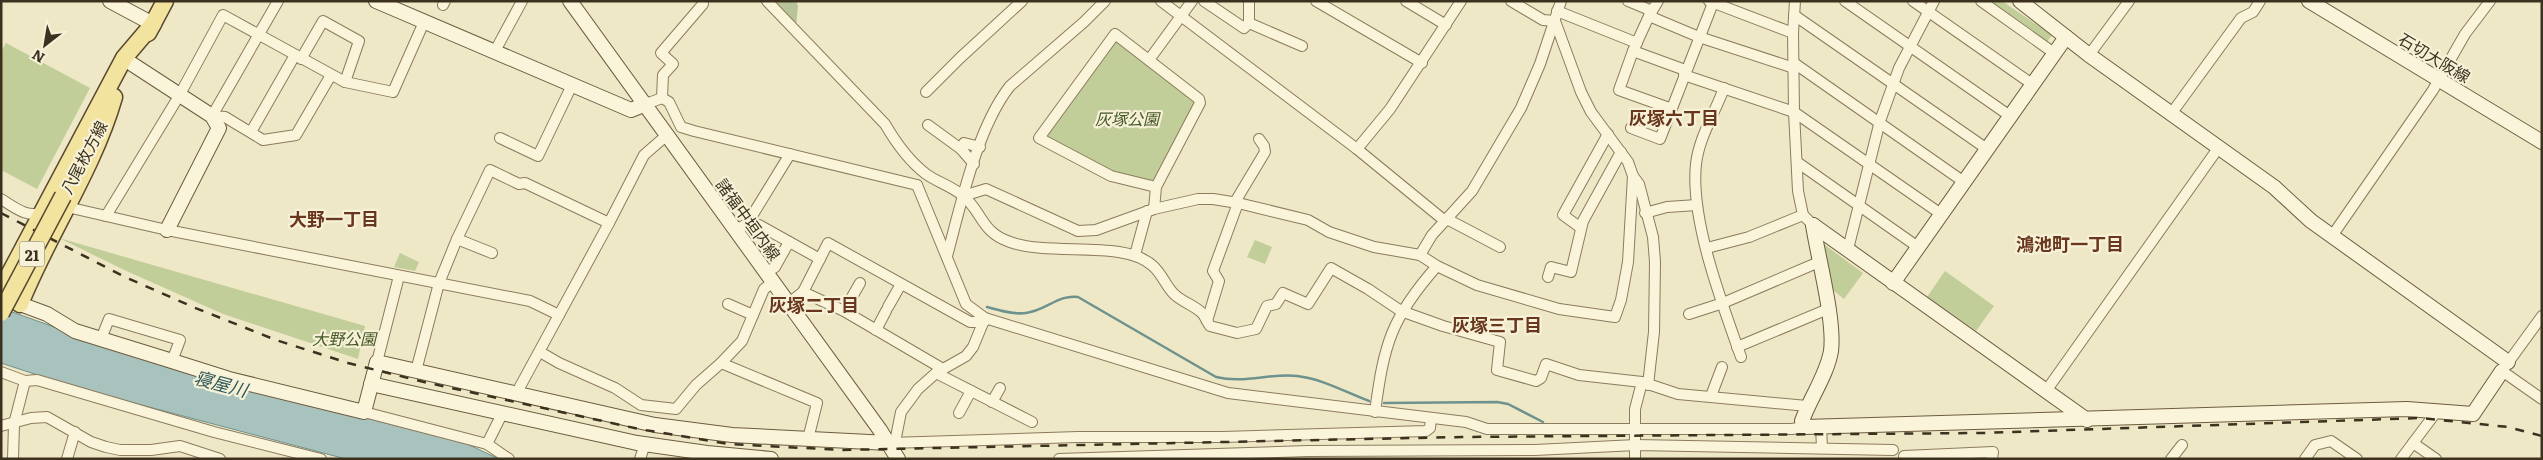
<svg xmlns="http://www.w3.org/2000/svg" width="2543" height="460" font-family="Literata,'Noto Sans JP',serif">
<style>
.green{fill:#c2ce9a}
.cemetery{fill:#b9c399}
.water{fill:#a8c3be;stroke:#6e928d}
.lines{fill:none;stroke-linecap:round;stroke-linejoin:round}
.stream{stroke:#6e928d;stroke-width:2.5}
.street-casing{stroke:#8c7b5c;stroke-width:12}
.secondary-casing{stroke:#6d5c3f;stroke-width:16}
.primary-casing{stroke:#594830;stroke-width:19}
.street{stroke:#faf4da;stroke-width:10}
.secondary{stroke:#faf4da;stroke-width:14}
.primary{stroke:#f2e39f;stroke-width:16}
.rail{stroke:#3c311f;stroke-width:2.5;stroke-dasharray:9 9;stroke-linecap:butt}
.primary-bridge-casing{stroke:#594830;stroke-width:19;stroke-linecap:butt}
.primary-bridge{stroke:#f2e39f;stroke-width:16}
.labels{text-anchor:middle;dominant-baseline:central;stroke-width:4.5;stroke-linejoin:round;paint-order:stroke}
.shield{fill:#f6f1d7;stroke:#746b56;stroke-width:1}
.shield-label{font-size:15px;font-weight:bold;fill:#3c311f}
.street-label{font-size:16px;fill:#3c311f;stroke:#f6f1d7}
.park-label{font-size:16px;font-style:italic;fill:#455826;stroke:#f6f1d7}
.neighbourhood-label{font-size:18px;font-weight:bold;fill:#69371e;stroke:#f6f1d7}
.water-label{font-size:18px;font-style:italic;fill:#2f595b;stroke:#f6f1d7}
</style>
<rect width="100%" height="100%" fill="#efe8c7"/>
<g class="green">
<polygon points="1986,1 2002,1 2052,35 2046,43"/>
<polygon points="1116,41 1197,103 1156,184 1112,173 1043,137"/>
<polygon points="6,43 90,88 37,189 1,170 1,52"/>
<polygon points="59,238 365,326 358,359 223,314 122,269"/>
<polygon points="1255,240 1272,247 1265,264 1247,257"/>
<polygon points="1825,245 1863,273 1844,299 1833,290 1823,248"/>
<polygon points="400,253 419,262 415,271 394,267"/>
<polygon points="1945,271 1994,306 1976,331 1927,297"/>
</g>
<polygon class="cemetery" points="759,1 796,1 798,6 796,27 788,30"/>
<polygon class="water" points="1,308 169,368 465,443 499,459 346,459 77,388 1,363"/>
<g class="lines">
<g class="stream">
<path d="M987,307C999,310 1013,315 1026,313C1045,311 1059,294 1078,297L1216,377C1244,384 1269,373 1297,376C1323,379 1345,392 1369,401"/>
<polyline points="1384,403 1497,402 1508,404 1543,422"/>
</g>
<g class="street-casing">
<g id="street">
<polyline points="278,1 212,116 225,117 263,140 296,135 331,75"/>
<path d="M767,1L885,124C896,143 909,161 926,174C937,182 951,186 962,195C982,210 980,232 1010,242C1052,257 1124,239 1153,266C1162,274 1166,286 1174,294C1182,302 1194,305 1202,313C1205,316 1207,322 1210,326L1237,333L1256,329L1267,306L1276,304L1283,293L1308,304L1331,268L1368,289L1401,311L1443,326L1500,342L1497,370L1536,381L1541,378L1546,364L1579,375L1642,382L1678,394L1807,406"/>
<polyline points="1161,1 1357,149 1445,221"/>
<polyline points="1204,1 1244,28 1249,23 1302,46"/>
<polyline points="1249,1 1249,23"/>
<polyline points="1316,1 1422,63"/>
<polyline points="1406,1 1446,25"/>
<polyline points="1511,1 1543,20 1555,21"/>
<polyline points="1628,1 1652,11"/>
<polyline points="1658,1 1649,16 1633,51 1685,70"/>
<polyline points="1709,1 1793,33"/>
<polyline points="1795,1 1793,33 1794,112 1798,191 1803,215 1813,225"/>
<polyline points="1845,1 2010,116"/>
<polyline points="1913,1 2032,84"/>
<polyline points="1981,1 2054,53"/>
<polyline points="443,5 445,1"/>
<polyline points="1557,11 1637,43"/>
<polyline points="1794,15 1987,149"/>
<polyline points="1649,16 1699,37 1794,68"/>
<polyline points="495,51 522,1"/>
<polyline points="1633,51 1619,90 1672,109"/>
<polyline points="2089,55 2129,1"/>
<polyline points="301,59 323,21 359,41 345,82"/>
<polyline points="1149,60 1192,1"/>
<polyline points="1794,63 1964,182"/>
<polyline points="1684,75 1794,112 1941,214"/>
<path d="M1724,88C1715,113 1699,137 1696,164C1690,220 1722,303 1741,357"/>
<polyline points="926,92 960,58 1022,1"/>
<polyline points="662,98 663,75 673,64 661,53 703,4"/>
<polyline points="646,104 662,98 669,102 681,127 694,131 917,185"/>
<polyline points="2171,114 2241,18 2253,12 2260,1"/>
<polyline points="928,125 961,149"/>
<polyline points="1631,128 1660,139 1713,3"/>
<polyline points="251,132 295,55"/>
<polyline points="500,138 538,156 572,85"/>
<polyline points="1357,149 1390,109 1461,1"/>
<polyline points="1797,162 1918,247"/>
<polyline points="974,164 961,149 964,143 980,147"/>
<polyline points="1633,176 1639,184 1653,237 1655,262 1654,332 1648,385"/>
<polyline points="917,185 966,304 985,318 1228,393 1466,422 1487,429 1792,429 1804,427"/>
<polyline points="963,196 986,189 1078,231 1096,230 1154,209 1198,199 1213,199 1238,203 1308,220 1329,232 1374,247 1420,255 1437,266 1477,285 1559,309 1615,317 1621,300 1628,262 1633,176 1628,162 1591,112 1581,92 1555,21"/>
<path d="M1,199C14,207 28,219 43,212"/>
<polyline points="1235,202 1265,152 1264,146 1259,139"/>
<polyline points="67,207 167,230 530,301 559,315"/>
<polyline points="1154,209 1156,187 1200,103 1199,99 1115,34 1039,138 1111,176 1156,187"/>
<polyline points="1645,213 1667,207 1697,205"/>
<polyline points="106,216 179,96 223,15 345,82 393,92 424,22"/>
<polyline points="1447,219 1500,247"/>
<polyline points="759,225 820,259"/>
<polyline points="1581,228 1563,215 1608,134"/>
<polyline points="735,230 747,224 790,154"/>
<polyline points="2332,236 2433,90 2465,34 2490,1"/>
<polyline points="1707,248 1749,237 1803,215"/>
<polyline points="1848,249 1880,121 1899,68 1934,1"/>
<polyline points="492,253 457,239 490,170 519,184 525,183 609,223"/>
<polyline points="1135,255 1147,211"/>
<polyline points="1420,255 1432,235 1472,191 1521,108 1540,64 1561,1"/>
<path d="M947,256C961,204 977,128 1010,86L1084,22L1105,1"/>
<polyline points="766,273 775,267 789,242"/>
<polyline points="1548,277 1551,267 1571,272 1583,221 1621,152"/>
<polyline points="803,292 844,311 943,369"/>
<polyline points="789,303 803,292 828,243 970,322 984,322"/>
<polyline points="728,304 753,315"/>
<polyline points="888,307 901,284"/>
<polyline points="844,311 860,283"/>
<polyline points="1689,314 1723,303 1819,262"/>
<polyline points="2542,316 2502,371 2542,399"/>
<polyline points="1207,321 1219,281 1213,271 1238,203"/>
<polyline points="876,330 886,311"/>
<polyline points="101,339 109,319 180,340 172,361"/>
<polyline points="1737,347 1828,309"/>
<polyline points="540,352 559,363 615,388 641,405 676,409 696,385 721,363 742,341 764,289 773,282"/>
<polyline points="377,362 399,276"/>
<polyline points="721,363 817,403 808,439"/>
<polyline points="416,371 439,283 457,239"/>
<polyline points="1,372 25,381 37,380 214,432 321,459"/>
<polyline points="936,373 1032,422"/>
<polyline points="2046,391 2219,147"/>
<polyline points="516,394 609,223 644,155 667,135"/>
<polyline points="1711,396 1722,367"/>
<polyline points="992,402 1000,388"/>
<polyline points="364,412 487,444 509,459"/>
<path d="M1375,412C1384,344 1391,318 1437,266"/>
<polyline points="959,413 971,391"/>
<polyline points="1,426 31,418 47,417 91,442 106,447 120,450 151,450 180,446 220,459"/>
<polyline points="1821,427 1822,448"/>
<polyline points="895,442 901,412 918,389 936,373 966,356 973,347 985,318"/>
<polyline points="889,443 1078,437 1223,437 1426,431 1430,428 1431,418"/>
<polyline points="2413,443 2436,459"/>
<polyline points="487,444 502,414"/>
<polyline points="1904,456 1993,452 1992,459"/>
<polyline points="13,459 14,424 25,381"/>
<polyline points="67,459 75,432"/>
<polyline points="640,459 645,444"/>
<polyline points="1059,459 1308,451 1535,450 1636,445 1893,450"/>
<polyline points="1635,459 1635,409 1642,382"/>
<polyline points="2171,459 2182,445"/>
<polyline points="2305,459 2315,445 2331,441 2357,459"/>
<polyline points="2401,459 2437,411"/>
</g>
</g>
<g class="secondary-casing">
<g id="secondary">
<polyline points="110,1 153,24"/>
<polyline points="376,1 631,110 646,104"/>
<polyline points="570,1 880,430 898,459"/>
<polyline points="2020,1 2089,55 2274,187 2311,221 2508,362"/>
<polyline points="2309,1 2542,142"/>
<polyline points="132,64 212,116 219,128 167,230"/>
<path d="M1813,225C1818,258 1835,320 1831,351C1827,375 1810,398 1802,421L1804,427L2407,409L2473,414L2502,371"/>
<polyline points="1813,225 2087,420"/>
<polyline points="1893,283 2066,37"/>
<polyline points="12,301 47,314 75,331 172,361 229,379 364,412 377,362 655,425 732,435 889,443"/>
<polyline points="371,384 637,443 707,453 771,459"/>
</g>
</g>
<g class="primary-casing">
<g id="primary">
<polyline points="148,33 165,1"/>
<polyline points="1,290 124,58 153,24"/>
<path d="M20,304C48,234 93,170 114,97"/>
</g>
</g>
<use href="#street" class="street"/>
<use href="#secondary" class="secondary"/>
<use href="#primary" class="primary"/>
<polyline class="rail" points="1,213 125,277 193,307 276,340 348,363 424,382 639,429 729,444 842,450 1462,437 1982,433 2420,418 2508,427 2542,436"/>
<g class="primary-bridge-casing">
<polyline id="primary-bridge" points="1,313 63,196"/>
</g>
<use href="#primary-bridge" class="primary-bridge"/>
</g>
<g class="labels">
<rect class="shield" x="19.5" y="241.5" width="25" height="25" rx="4"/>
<g class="shield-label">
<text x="32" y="254">21</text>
</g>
<g class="street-label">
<text transform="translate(2435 57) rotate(31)">石切大阪線</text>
<text transform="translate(83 157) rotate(-62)">八尾枚方線</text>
<text transform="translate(749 219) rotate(54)">諸福中垣内線</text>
</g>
<g class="park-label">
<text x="1127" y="118">灰塚公園</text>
<text x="344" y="338">大野公園</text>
</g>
<g class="neighbourhood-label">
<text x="1674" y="117">灰塚六丁目</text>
<text x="334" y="218">大野一丁目</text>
<text x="2070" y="243">鴻池町一丁目</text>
<text x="814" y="304">灰塚二丁目</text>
<text x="1497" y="324">灰塚三丁目</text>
</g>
<g class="water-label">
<text transform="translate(221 383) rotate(15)">寝屋川</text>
</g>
</g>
<rect width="2543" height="460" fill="none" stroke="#3c311f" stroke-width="5"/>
<g transform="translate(45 45) rotate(211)" stroke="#f6f1d7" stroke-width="4" paint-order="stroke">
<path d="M0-4L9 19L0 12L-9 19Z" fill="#3c311f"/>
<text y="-8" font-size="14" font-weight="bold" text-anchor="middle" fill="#3c311f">N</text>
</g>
</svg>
